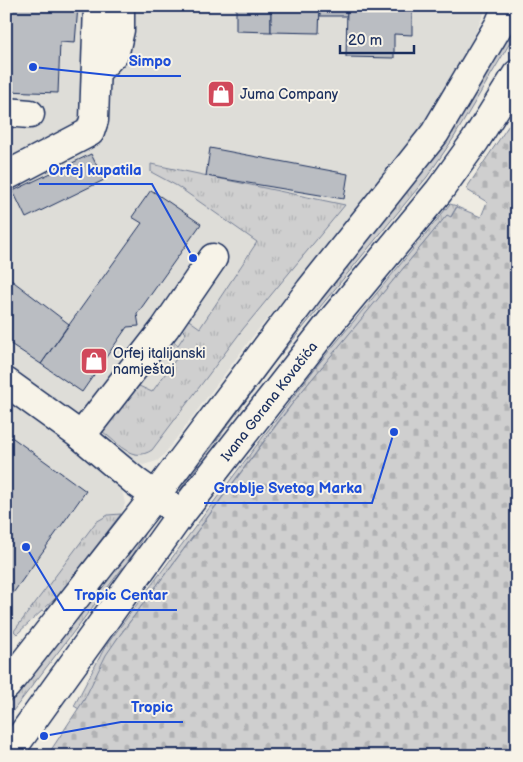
<svg xmlns="http://www.w3.org/2000/svg" width="523" height="762" font-family="'Balsamiq Sans',sans-serif">
<style>
.built{fill:#deddd8}
.grass{fill:url(#grass-tufts);stroke:#757f96}
.cemetery{fill:url(#cemetery-stones);stroke:#757f96}
.building{fill:#babdc2;stroke:#1b2f5e}
.lines{fill:none;stroke-linecap:round;stroke-linejoin:round}
.minor-casing{stroke:#1b2f5e;stroke-width:31}
.major-casing{stroke:#1b2f5e;stroke-width:31}
.minor{stroke:#f7f3e8;stroke-width:28}
.major{stroke:#f7f3e8;stroke-width:28}
.labels{text-anchor:middle;dominant-baseline:central;stroke-width:4;stroke-linejoin:round;paint-order:stroke}
.poi-label{font-size:14px;fill:#1b2f5e;stroke:#f7f3e8;text-anchor:start}
.street-label{font-size:14px;fill:#1b2f5e;stroke:#f7f3e8}
.leader{fill:none;stroke:#1d4ed8;stroke-width:2}
.callout-dot{fill:#1d4ed8;stroke:#f7f3e8;stroke-width:2}
.callout-label{font-size:15px;text-anchor:middle;font-weight:bold;fill:#1d4ed8;stroke:#f7f3e8;stroke-width:4;stroke-linejoin:round;paint-order:stroke}
</style>
<defs>
<pattern id="grass-tufts" width="24" height="20" patternUnits="userSpaceOnUse" patternTransform="scale(1.25)"><rect width="24" height="20" fill="#cfcfcf"/><path d="M3 7l-1-3M5 7V3M7 7l1-3M15 17l-1-3M17 17v-4M19 17l1-3" fill="none" stroke="#b1b2b4"/></pattern>
<pattern id="cemetery-stones" width="16" height="16" patternUnits="userSpaceOnUse" patternTransform="scale(1.25)"><rect width="16" height="16" fill="#cfcfcf"/><path d="M2 7V4a2 2 0 0 1 4 0v3zM10 15v-3a2 2 0 0 1 4 0v3z" fill="#b1b2b4"/></pattern>
</defs>
<rect width="100%" height="100%" fill="#eeebe2"/>
<filter id="ink" filterUnits="userSpaceOnUse"><feTurbulence type="fractalNoise" baseFrequency=".02" numOctaves="2"/><feDisplacementMap in="SourceGraphic" scale="10" xChannelSelector="R" yChannelSelector="G"/><feConvolveMatrix kernelMatrix="1 2 1 2 8 2 1 2 1" color-interpolation-filters="sRGB"/></filter>
<g filter="url(#ink)">
<g class="built">
<polygon points="6,6 487,6 465,58 412,142 360,208 253,336 163,456 157,461 143,465 132,460 6,371"/>
<polygon points="6,397 116,479 123,494 125,504 120,516 58,596 32,618 6,645"/>
</g>
<g class="grass">
<polygon points="514,28 517,31 453,139 427,177 274,363 180,490 175,488 282,345 429,164"/>
<path d="M151,164L345,205L243,329L152,450C132,463 119,444 103,432L137,385L152,392L176,359L165,349L168,337L178,345L186,333L178,325L186,318L200,328L257,242L177,186L151,172Z"/>
<polygon points="450,204 457,206 450,218 447,215 284,414 117,639 79,709 74,706 105,647 213,503 316,367"/>
<polygon points="121,514 57,597 17,634 14,631 96,522 108,515"/>
<polygon points="151,522 134,553 6,720 6,707"/>
</g>
<polygon class="cemetery" points="517,113 517,756 47,756 84,700 106,655 117,639 298,396 447,215 451,217 457,207 481,217 487,202 467,190 468,186"/>
<g class="building">
<polygon points="6,6 78,6 75,43 60,42 58,93 6,91"/>
<polygon points="236,6 271,6 271,32 236,31"/>
<polygon points="271,6 320,6 319,33 271,32"/>
<rect x="320" y="6" width="27" height="10"/>
<polygon points="347,6 412,6 412,35 394,34 394,58 346,57"/>
<polygon points="210,148 348,174 344,199 206,176"/>
<polygon points="91,154 104,180 26,218 13,191"/>
<polygon points="151,190 201,224 137,314 139,326 127,327 82,392 41,364 142,223 132,217"/>
<polygon points="6,276 69,324 41,364 6,341"/>
<polygon points="6,433 86,491 6,603"/>
</g>
<g class="lines">
<g class="minor-casing">
<g id="minor">
<polyline points="96,72 115,52 120,30 120,6"/>
<polyline points="6,112 30,114"/>
<polyline points="6,176 90,132 94,120 98,6"/>
<polyline points="6,382 81,436 136,482 181,514"/>
<polyline points="81,436 165,328 213,258"/>
</g>
</g>
<g class="major-casing">
<g id="major">
<polyline points="6,686 155,496 310,290 435,133 499,25 507,6"/>
<path id="s1" d="M7,756L181,514L334,318L439,191L475,141L517,74"/>
</g>
</g>
<use href="#minor" class="minor"/>
<use href="#major" class="major"/>
</g>
</g>
<defs>
<g id="shop-square" transform="scale(1.4375)"><rect x="-9" y="-9" width="18" height="18" rx="4" fill="#d1495b" stroke="#f7f3e8"/><path d="M-5-2.5h2.3a2.7 3.5 0 0 1 5.4 0H5L5.5 6h-11ZM-1.5-2.5h3a1.5 2.3 0 0 0-3 0Z" fill="#fff"/></g>
</defs>
<g fill-rule="evenodd">
<use href="#shop-square" x="221" y="94"/>
<use href="#shop-square" x="94" y="361"/>
</g>
<g class="labels">
<g class="poi-label">
<text x="240" y="94">Juma Company</text>
<text x="113" y="353">Orfej italijanski<tspan x="113" dy="16">namještaj</tspan></text>
</g>
<g class="street-label">
<text stroke="none"><textPath href="#s1" startOffset="441">Ivana Gorana Kovačića</textPath></text>
</g>
</g>
<path class="leader" d="M33 67L118 76H181M193 258L152 184H39M394 432L372 503H204M26 547L64 610H177M44 736L121 722H183"/>
<g class="callout-dot">
<circle cx="33" cy="67" r="5"/>
<circle cx="193" cy="258" r="5"/>
<circle cx="394" cy="432" r="5"/>
<circle cx="26" cy="547" r="5"/>
<circle cx="44" cy="736" r="5"/>
</g>
<g class="callout-label">
<text x="150" y="66">Simpo</text>
<text x="95" y="175">Orfej kupatila</text>
<text x="288" y="493">Groblje Svetog Marka</text>
<text x="121" y="600">Tropic Centar</text>
<text x="152" y="712">Tropic</text>
</g>
<rect width="523" height="762" fill="none" stroke="#f7f3e8" stroke-width="25"/>
<rect x="12" y="12" width="498" height="737" fill="none" stroke="#1b2f5e" stroke-width="2" filter="url(#ink)"/>
<path d="M340 45v8h74v-8" fill="none" stroke="#1b2f5e" stroke-width="2.5"/>
<text x="348" y="45" font-size="15" fill="#1b2f5e" stroke="#f7f3e8" stroke-width="4" paint-order="stroke">20 m</text>
</svg>
